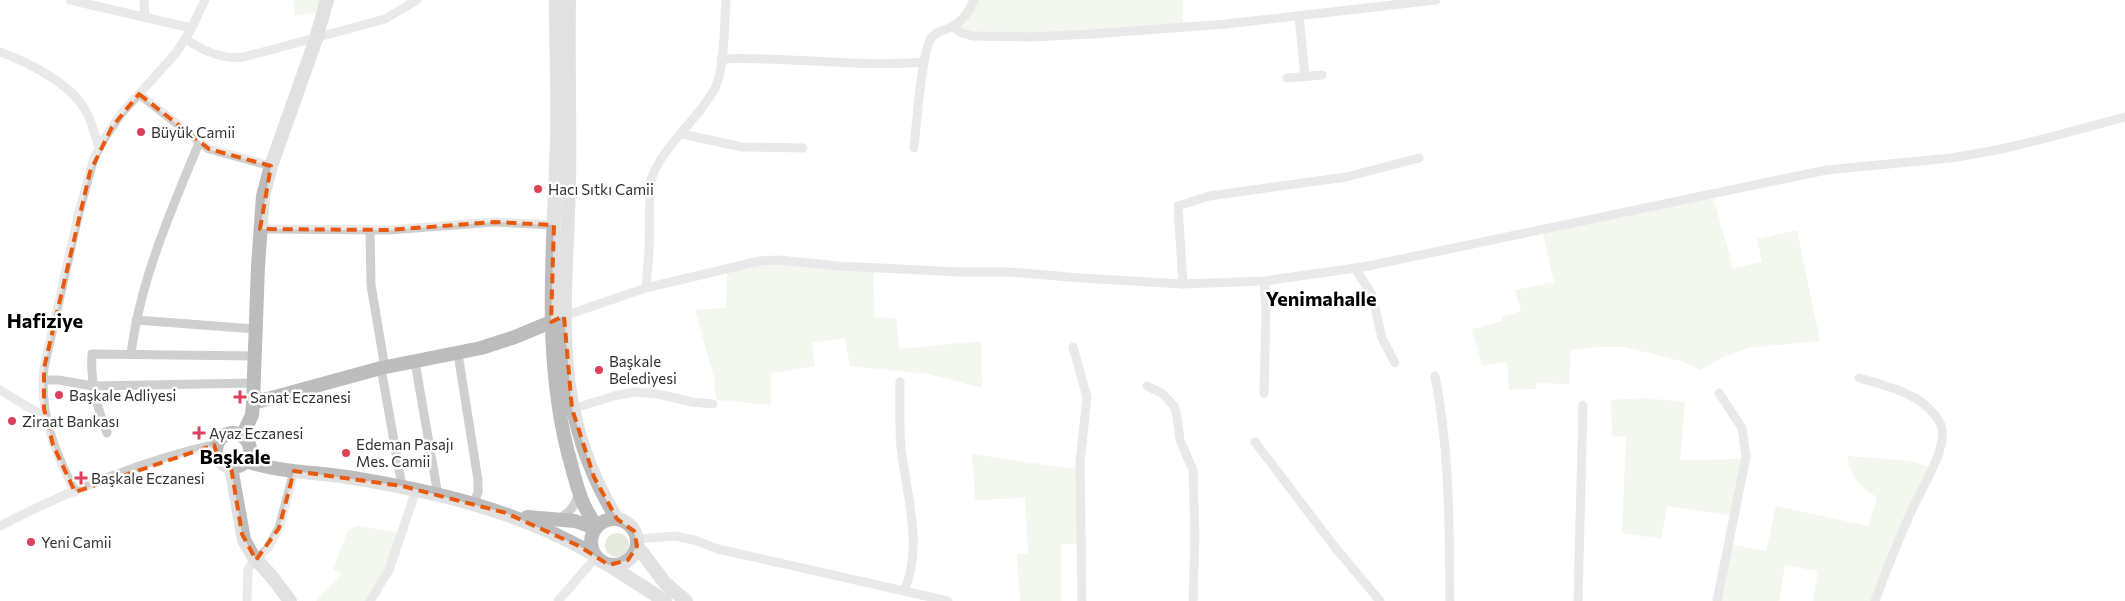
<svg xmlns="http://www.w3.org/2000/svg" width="2125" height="601" font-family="Commissioner,sans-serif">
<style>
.green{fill:#e6eade}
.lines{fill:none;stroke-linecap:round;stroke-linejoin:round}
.street{stroke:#cfcfcf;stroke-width:9}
.secondary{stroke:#bcbcbc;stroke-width:14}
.marked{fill:none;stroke:#e8590c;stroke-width:4;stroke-dasharray:10 6;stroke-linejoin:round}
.poi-dot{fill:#dc405c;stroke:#fff;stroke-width:2}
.labels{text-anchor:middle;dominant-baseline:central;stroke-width:5;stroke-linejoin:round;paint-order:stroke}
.poi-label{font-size:15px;fill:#323232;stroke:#fff;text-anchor:start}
.district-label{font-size:20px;font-weight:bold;fill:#000;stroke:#fff}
</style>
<rect width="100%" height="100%" fill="#fff"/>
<g class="green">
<polygon points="293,0 327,0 324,11 295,16"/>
<polygon points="974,0 1183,0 1183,27 973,36 957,30"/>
<polygon points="1712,193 1733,268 1762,262 1757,239 1797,230 1820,341 1749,348 1723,357 1701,370 1681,361 1625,347 1599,347 1571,350 1569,384 1537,383 1536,389 1509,390 1507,362 1482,366 1472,329 1502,321 1501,317 1521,311 1515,290 1554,282 1542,230"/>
<polygon points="759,261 873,267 875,317 896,318 899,349 981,341 982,388 928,374 850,366 845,338 812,343 815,366 771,373 771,405 716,400 714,378 695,310 726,308 727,267"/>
<polygon points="1643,398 1685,402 1680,460 1745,459 1734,516 1667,506 1661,539 1622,533 1626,437 1612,436 1611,400"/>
<polygon points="972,454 1080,470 1082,544 1061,544 1061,601 1020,601 1017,554 1028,553 1025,498 975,500"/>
<path d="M1847,456L1912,461L1932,468L1875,601H1813L1818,571L1785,565L1779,601H1717L1729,544L1766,551L1776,506L1869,526L1877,497C1859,487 1851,476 1847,456Z"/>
<polygon points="357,526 402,533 370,601 316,601 341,574 333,569 348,530"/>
<circle cx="617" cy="545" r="12"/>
</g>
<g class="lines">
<g class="street">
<polyline points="70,0 191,28"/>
<polyline points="144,0 145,17"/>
<polyline points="1299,16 1305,76"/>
<polyline points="953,26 961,33 973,36 1032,37 1092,34 1226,24 1436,0"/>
<path d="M185,39C205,51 221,60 244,57L385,19L417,0"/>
<path d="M0,52C25,61 63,80 79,101C90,114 94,132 99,148"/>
<path d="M721,59C789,56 856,68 924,62"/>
<polyline points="1287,78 1322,75"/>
<polyline points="139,94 209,149 271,166"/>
<polyline points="682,134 742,147 803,148"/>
<path d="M914,148C916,129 922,47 932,37C937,31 943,31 949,28C961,23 969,12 974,0"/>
<polyline points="260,229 389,230 494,222 554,225"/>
<polyline points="370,230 371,285 385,368"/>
<polyline points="1355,268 1372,295 1382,338 1395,363"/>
<polyline points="1264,281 1266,309 1264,393"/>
<polyline points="1183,284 1178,206 1209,196 1346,177 1419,158"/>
<path d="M646,288L649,252L650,183C660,147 698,121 715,88C725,69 724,23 726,0"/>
<polyline points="564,316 646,288 759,261 779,260 839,266 960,272 1009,272 1081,278 1183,284 1264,281 1363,267 1826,170 1951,158 1997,150 2039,140 2125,117"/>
<polyline points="136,320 255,329"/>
<polyline points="1073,347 1087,397 1080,462 1082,601"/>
<path d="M131,354C140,280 171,211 199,143"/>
<polyline points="458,354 478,480 478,492 474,504"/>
<polyline points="415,362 438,495"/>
<polyline points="381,368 402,486"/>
<path d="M1435,376C1450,453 1449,523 1450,601"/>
<path d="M1859,378C1887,386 1925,394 1940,423C1945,432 1941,444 1939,453C1932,473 1920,492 1911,512C1898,541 1886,571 1875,601"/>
<polyline points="43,380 58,380 93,386 254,383"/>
<path d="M900,382C900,403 899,425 901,447C906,493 924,547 904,591"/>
<polyline points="1147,386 1163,394 1174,406 1177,416 1180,440 1193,470 1195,536 1193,601"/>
<polyline points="0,390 45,417"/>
<polyline points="559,413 614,396 634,392 658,394 692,402 713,404"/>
<path d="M107,433C97,408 90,382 92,354L255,356"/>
<polyline points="1255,442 1334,546 1380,601"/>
<path d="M75,492C55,452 39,414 44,368L79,212L94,158L104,139L121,114L176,53L190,31L205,0"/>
<path d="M557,519C569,515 576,504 579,492"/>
<path d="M0,526C65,492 145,460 217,444"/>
<polyline points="637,539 675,536 694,540 718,549 948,601"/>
<polyline points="247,601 248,570 251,564 268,548 279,528 294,471"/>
<polyline points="370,601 389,570 416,490"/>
<polyline points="558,601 596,557"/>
<polyline points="1578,601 1583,405"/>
<polyline points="1717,601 1746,457 1742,428 1719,393"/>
</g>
<g class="secondary">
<path d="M556,0C556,47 558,93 557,140C554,248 541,358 571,464C577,486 582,508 597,526"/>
<path d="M569,0C568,62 570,123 569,185C566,309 548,407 617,519"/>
<polyline points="253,403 381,368 481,348 515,337 558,319"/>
<circle cx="233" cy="450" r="17"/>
<polyline points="242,436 252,415 253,403 258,266 263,196 271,166 316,39 327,0"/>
<path d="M246,461C278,472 313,472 347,477C434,491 517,510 593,554"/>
<polyline points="231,467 244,540 253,556 272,577 290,601"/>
<polyline points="527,517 575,521 595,528"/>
<circle cx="614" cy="542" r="23"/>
<polyline points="637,546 665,583 686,601"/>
<polyline points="609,565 665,601"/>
</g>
</g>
<path d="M0 0H2125V601H0ZM139,94L209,149L271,166L260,229L389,230L494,222L554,225L551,322L564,316L572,409L594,477L617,519L634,531L637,546L628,560L609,565L579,546L506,513L402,486L294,471L279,528L256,560L242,534L231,467L219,460L214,445L75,492L53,445L44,409V368L90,172L112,127Z" fill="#fff" fill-opacity=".55" fill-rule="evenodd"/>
<path class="marked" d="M139,94L209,149L271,166L260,229L389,230L494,222L554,225L551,322L564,316L572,409L594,477L617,519L634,531L637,546L628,560L609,565L579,546L506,513L402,486L294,471L279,528L256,560L242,534L231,467L219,460L214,445L75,492L53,445L44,409V368L90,172L112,127Z"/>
<g class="poi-dot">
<circle cx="141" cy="132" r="5"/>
<circle cx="538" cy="189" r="5"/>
<circle cx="599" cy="370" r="5"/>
<circle cx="59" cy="395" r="5"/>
<path d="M237.5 389.5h5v5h5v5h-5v5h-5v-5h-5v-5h5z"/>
<circle cx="12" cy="421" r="5"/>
<path d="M196.5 425.5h5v5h5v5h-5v5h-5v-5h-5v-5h5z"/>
<circle cx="346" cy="453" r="5"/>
<path d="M78.5 470.5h5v5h5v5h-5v5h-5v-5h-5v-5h5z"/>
<circle cx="31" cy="542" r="5"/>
</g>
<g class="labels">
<g class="poi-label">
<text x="151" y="132">Büyük Camii</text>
<text x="548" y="189">Hacı Sıtkı Camii</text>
<text x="609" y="361">Başkale<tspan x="609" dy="17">Belediyesi</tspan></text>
<text x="69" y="395">Başkale Adliyesi</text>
<text x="250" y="397">Sanat Eczanesi</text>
<text x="22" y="421">Ziraat Bankası</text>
<text x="209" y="433">Ayaz Eczanesi</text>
<text x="356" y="444">Edeman Pasajı<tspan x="356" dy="17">Mes. Camii</tspan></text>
<text x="91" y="478">Başkale Eczanesi</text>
<text x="41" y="542">Yeni Camii</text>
</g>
<g class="district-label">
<text x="1321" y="298">Yenimahalle</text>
<text x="45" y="320">Hafiziye</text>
<text x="235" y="456">Başkale</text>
</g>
</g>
</svg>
